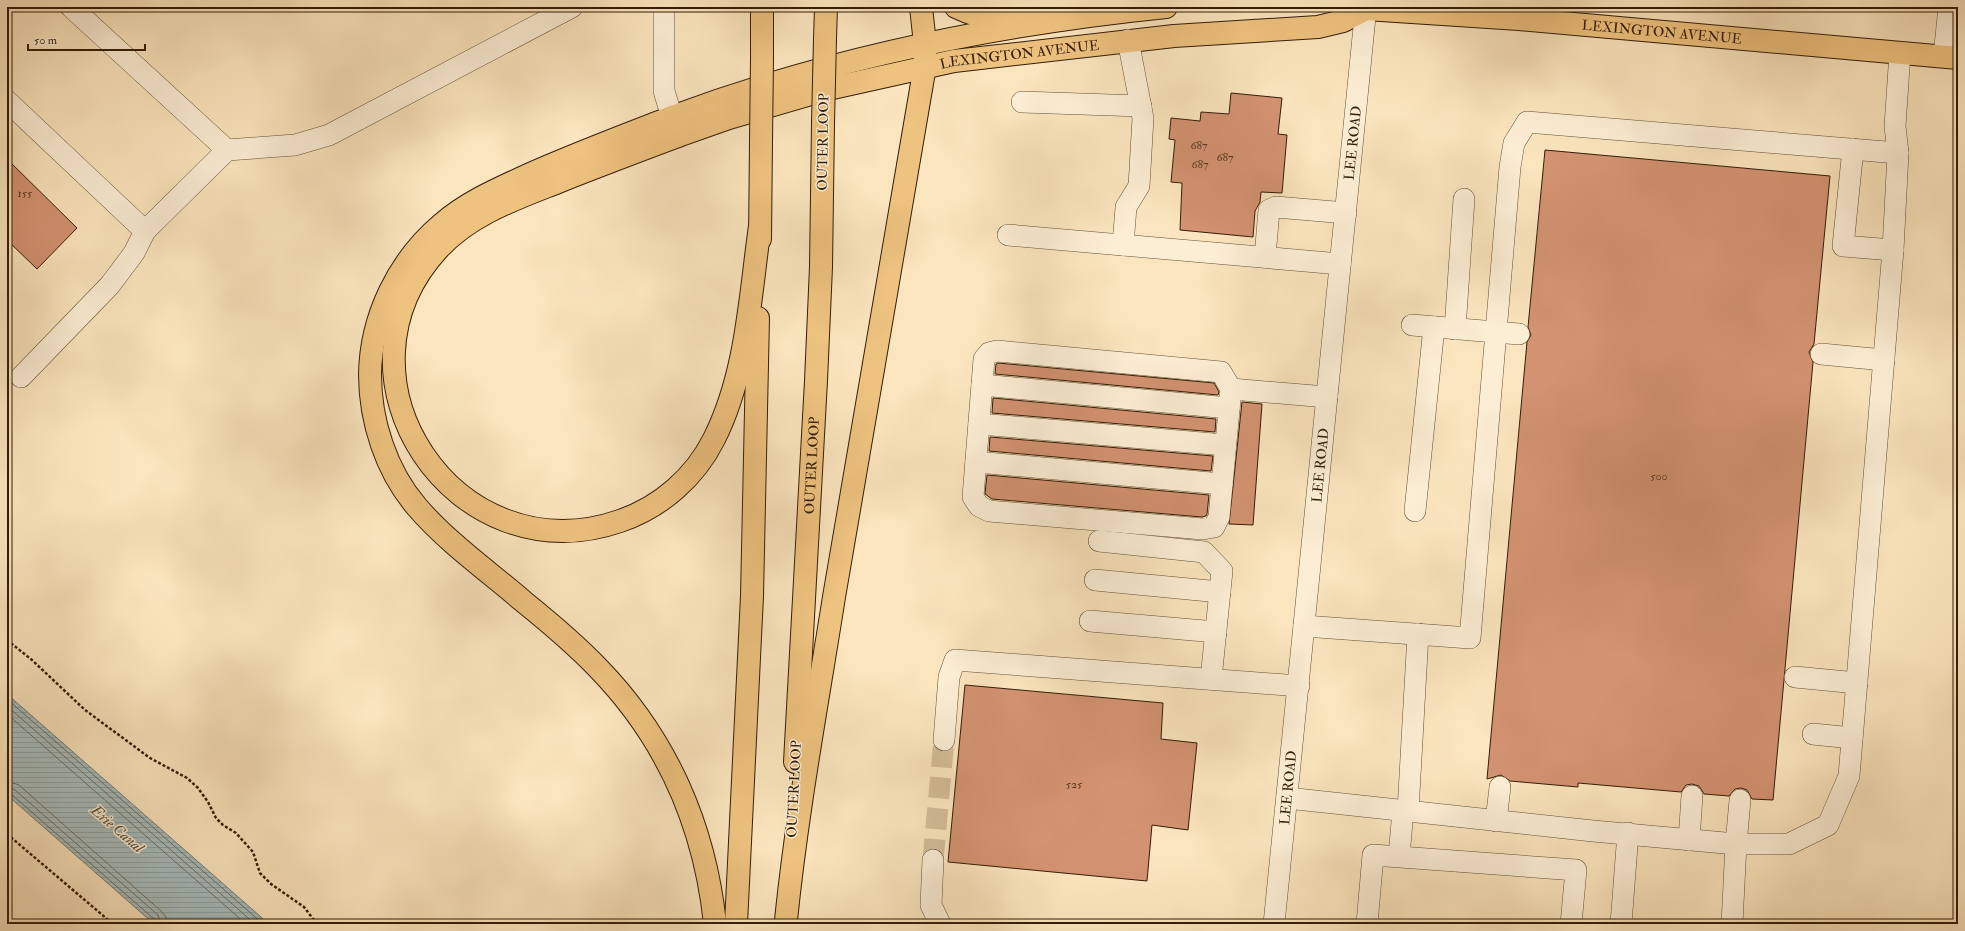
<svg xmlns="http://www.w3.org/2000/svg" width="1965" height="931" font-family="'IM FELL Double Pica',serif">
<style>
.water{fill:url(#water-rules);stroke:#777c74}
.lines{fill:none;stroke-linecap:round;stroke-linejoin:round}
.shore{stroke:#6c6c62;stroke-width:1}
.building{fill:#d39271;stroke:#321d07}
.minor-tunnel{stroke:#d3bd99;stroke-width:21;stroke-dasharray:21 10;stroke-linecap:butt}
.minor-casing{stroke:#644f35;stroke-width:22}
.major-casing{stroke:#321d07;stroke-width:24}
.highway-casing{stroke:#321d07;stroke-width:24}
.path{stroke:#321d07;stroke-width:2.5;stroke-dasharray:3 2;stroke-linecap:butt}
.minor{stroke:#fceed5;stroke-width:21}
.major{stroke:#eec27f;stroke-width:22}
.highway{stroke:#eec27f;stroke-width:22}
.highway-bridge-casing{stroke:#321d07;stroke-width:24;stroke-linecap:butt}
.highway-bridge{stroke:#eec27f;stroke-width:22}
.labels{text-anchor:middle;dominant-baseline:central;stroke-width:3;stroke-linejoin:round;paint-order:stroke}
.number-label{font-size:12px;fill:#5a3a22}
.street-label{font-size:14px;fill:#321d07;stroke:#fceed5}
.water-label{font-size:15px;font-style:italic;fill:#544d3e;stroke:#fceed5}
</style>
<defs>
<pattern id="water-rules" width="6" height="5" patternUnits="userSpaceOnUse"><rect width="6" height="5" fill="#a5bcbd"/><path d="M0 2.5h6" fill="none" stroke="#8ea1a1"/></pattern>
</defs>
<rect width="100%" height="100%" fill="#fbe5be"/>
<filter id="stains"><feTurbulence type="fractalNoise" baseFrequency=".005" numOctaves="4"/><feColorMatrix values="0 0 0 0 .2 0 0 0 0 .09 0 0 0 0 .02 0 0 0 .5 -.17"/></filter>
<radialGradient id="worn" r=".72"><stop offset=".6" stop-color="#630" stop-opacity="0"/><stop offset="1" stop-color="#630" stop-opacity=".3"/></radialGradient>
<polygon class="water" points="7,694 269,924 154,924 7,795"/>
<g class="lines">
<g class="shore">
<polyline points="7,699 263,924"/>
<polyline points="7,706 255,924"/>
<polyline points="7,714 246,924"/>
<polyline points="7,781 19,785 161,911 166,917 167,924"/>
<polyline points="7,787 15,790 158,915 161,924"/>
<polyline points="7,792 11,794 154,919 156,924"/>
</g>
</g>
<g class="building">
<polygon points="1231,93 1282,98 1278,134 1287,135 1282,193 1261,192 1260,202 1255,211 1253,237 1180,230 1182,183 1171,182 1175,140 1169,139 1171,118 1200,121 1201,112 1229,114"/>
<polygon points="1545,150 1830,176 1814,344 1809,352 1813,362 1773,800 1752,799 1747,790 1741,788 1735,789 1729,796 1704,794 1699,786 1692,784 1686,785 1681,792 1578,783 1578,787 1510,781 1501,775 1487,779 1527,342 1531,335 1528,327"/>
<polygon points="7,159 77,228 37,269 7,240"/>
<polygon points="998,363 1214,383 1219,392 1218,395 995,374 996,364"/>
<polygon points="993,398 1216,419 1215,432 992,413"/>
<polygon points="1242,402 1262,404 1253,525 1229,524"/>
<polygon points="990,437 1213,456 1211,471 989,451"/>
<polygon points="987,475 1209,495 1207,514 1206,516 1202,517 992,499 985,494"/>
<polygon points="965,685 1163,703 1161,739 1197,743 1188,830 1152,825 1147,881 948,862"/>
</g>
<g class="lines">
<polyline class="minor-tunnel" points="933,860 944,740"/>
<g class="minor-casing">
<g id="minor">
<polyline points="71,7 227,150"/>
<polyline points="664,7 664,91 677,134"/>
<polyline points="1944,56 1949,7"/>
<polyline points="7,101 145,231"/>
<polyline points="1022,102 1141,106"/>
<polyline points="1853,149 1843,246 1893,250"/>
<polyline points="1898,153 1895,126 1900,53"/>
<polyline points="1008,235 1340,264"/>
<polyline points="1123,245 1126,207 1139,186 1143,118 1128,40"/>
<polyline points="1265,257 1269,210 1276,207 1346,213"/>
<polyline points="1412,325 1519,334"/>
<polyline points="1455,329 1464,199"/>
<polyline points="1821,354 1884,360"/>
<polyline points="21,377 110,285 134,253 145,231 227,150 295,145 329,135 572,7"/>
<polyline points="982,385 1229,408"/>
<polyline points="1231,389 1221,372 997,351 989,353 984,359 973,497 979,506 989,511 1203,529 1214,527 1219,517 1231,389 1327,397"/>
<polyline points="979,424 1225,445"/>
<polyline points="976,462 1222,484"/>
<polyline points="1415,511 1434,327"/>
<polyline points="1099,541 1204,552 1222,571 1211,679"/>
<polyline points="1095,580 1220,592"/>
<polyline points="1090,621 1216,632"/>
<polyline points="1795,677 1857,683"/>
<polyline points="1813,734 1852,738"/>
<polyline points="944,740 949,677 955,660 1299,686"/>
<polyline points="1287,798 1593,831 1736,844 1789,844 1828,825 1849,776 1893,250 1898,153 1527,122 1514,143 1510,167 1470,638 1304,626"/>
<polyline points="1408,811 1418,634"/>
<polyline points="1496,821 1500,787"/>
<polyline points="1689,840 1692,796"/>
<polyline points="1399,856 1403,811"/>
<polyline points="933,860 931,905 940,924"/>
<path id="s1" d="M1274,924L1366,7"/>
<polyline points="1367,924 1373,855 1576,870 1571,924"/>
<polyline points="1621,924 1628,833"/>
<polyline points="1732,924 1736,844 1740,800"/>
</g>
</g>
<g class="major-casing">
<g id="major">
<path id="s2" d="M1358,7L1366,9L1519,19L1958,58"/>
<path d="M672,117C831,58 997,24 1166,7"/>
<path id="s3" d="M678,136L729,118L828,89L954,61L1174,36L1318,27L1343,21L1366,9"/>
</g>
</g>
<g class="highway-casing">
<g id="highway">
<path d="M956,7C986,22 1018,23 1051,20"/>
<polyline points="825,39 826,7"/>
<polyline points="762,58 762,7"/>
<path d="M672,117C623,136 575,154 528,175C498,189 467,202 442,224C398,261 371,317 370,374C370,421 386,471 417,507C448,543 488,571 524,602C550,623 575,644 598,668C667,739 705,827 715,924"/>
<path d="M678,136C638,151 598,166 558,182C515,199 471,214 439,248C320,376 455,578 620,521C661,507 695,477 714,439C747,374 750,296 760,226"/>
<polyline points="760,239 761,141"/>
<path id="s4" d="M795,762L816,381L821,267L823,123"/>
<path d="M786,920C797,812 817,705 834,597C864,420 894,243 925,66V44L921,7"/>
<polyline points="736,924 752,596 758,318"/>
</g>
</g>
<g class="path">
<polyline points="7,640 32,660 85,710 150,758 187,778 198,788 208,802 216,818 223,825 236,833 253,852 260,873 271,884 304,907 317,924"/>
<polyline points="7,834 113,924"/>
</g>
<use href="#minor" class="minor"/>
<use href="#major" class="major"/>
<use href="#highway" class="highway"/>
<g class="highway-bridge-casing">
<g id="highway-bridge">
<polyline points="823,123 825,39"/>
<polyline points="761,141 762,58"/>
</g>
</g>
<use href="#highway-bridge" class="highway-bridge"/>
</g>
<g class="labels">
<g class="number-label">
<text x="1199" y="145">687</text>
<text x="1225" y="157">687</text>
<text x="1200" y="164">687</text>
<text x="25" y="193">155</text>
<text x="1659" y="476">500</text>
<text x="1074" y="784">525</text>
</g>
<g class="street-label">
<text stroke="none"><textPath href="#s2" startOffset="305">LEXINGTON AVENUE</textPath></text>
<text stroke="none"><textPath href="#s3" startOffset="352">LEXINGTON AVENUE</textPath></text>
<text transform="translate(823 142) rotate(-89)">OUTER LOOP</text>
<text stroke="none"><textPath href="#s1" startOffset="785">LEE ROAD</textPath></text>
<text stroke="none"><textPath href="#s4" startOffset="297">OUTER LOOP</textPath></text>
<text stroke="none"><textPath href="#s1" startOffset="461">LEE ROAD</textPath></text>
<text stroke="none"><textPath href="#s1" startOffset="137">LEE ROAD</textPath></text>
<text transform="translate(794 789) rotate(-87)">OUTER LOOP</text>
</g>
<g class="water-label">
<text transform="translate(117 829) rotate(41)">Erie Canal</text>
</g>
</g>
<rect width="1965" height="931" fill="none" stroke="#fbe5be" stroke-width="24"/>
<rect x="8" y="8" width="1949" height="915" fill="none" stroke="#321d07" stroke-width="2"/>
<rect x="12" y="12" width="1941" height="907" fill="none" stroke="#321d07"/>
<path d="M28 44v6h117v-6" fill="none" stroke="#321d07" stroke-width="2"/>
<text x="34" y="44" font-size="12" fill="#321d07" stroke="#fceed5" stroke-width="3" paint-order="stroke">50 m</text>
<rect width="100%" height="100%" filter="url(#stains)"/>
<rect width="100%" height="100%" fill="url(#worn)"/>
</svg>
